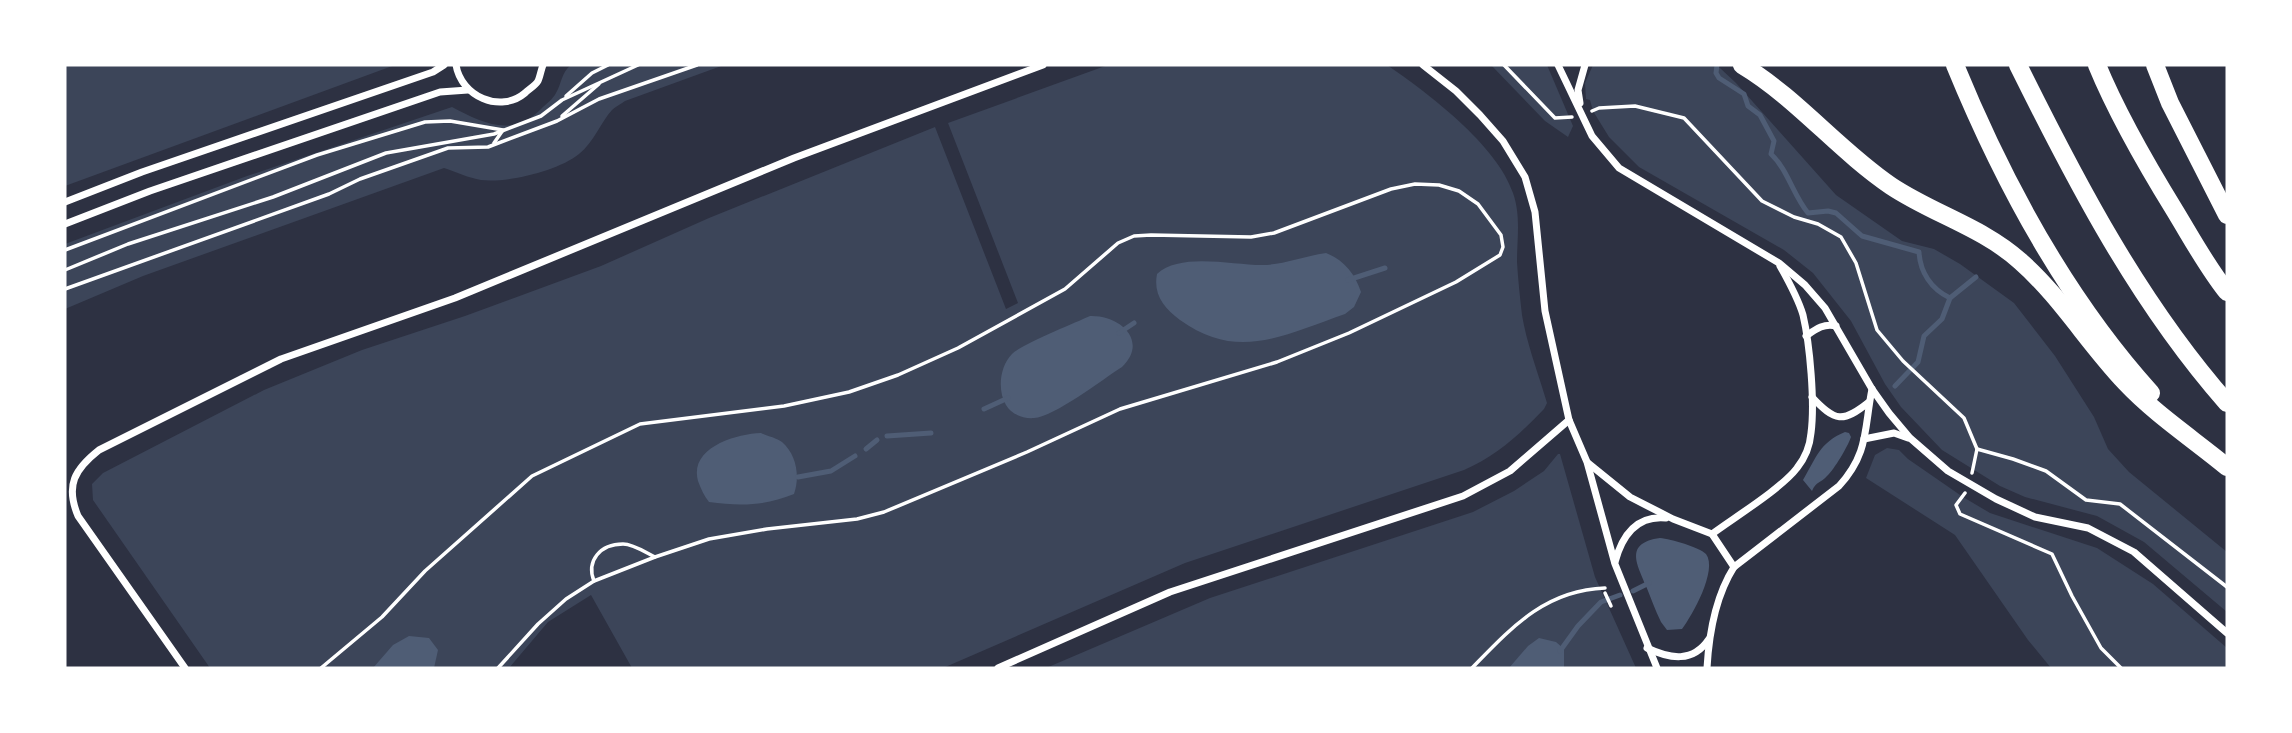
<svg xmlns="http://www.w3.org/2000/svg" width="2292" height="733" font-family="'IBM Plex Serif',serif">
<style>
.green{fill:#3c4559}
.water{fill:#4f5d75}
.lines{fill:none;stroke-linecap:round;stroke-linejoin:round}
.stream{stroke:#4f5d75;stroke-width:5}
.path{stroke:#fff;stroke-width:3.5}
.minor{stroke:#fff;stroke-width:7}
.motorway{stroke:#fff;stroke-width:18}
</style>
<rect width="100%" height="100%" fill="#2d3142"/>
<g class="green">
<polygon points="65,65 395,65 65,186"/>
<path d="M571,65H724L625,101C621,104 615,107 612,110C601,122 594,142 579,154C558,171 508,183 481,180C469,178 456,172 444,168L143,276L65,309V244L247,176L452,107C482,123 513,138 541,109C546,104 553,99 556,93C562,83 561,73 571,65Z"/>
<path d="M1108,65H1387C1428,93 1497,145 1513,193C1521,216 1517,238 1517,262C1518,279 1520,298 1522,315C1527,345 1539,375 1547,403L1544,409C1520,434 1497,456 1464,470L1185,563L943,668H632L591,595L548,622L509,668H210L93,500L92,484L103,473L264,390L362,350L465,316L601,266L709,218L935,127L1006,309L1018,303L948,123Z"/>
<polygon points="1491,65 1547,65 1573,126 1568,137 1545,121"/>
<polygon points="1593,65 1711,65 1720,68 1736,83 1836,195 1902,241 1934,249 1960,264 2014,303 2055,356 2094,417 2108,449 2129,472 2227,552 2227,612 2144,542 2097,516 2025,497 2000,486 1942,450 1901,407 1885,384 1851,321 1813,273 1784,250 1639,167 1609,137 1593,111 1590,100 1586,99 1585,83"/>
<polygon points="1887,448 1899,450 1908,459 1963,497 1990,513 2097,548 2153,584 2227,648 2227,668 2051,668 2028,640 1955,535 1866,478 1875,455"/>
<polygon points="1558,454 1560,454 1595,577 1636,668 1046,668 1210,598 1473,512 1514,491 1544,471"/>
</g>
<g class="water">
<path d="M1326,253C1344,260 1355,274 1361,292L1354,307L1345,314C1284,335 1238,362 1180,320C1164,308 1153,295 1157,274C1180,252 1232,265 1262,265C1283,265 1305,256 1326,253Z"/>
<path d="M1090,316C1120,315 1149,341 1122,367C1103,379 1054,417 1034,418C1023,419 1011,414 1006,405C997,390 1000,366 1012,354C1022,344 1075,323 1090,316Z"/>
<path d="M1845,432L1849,433L1851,437C1848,446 1834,470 1827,476C1821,483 1816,481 1812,491L1803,480C1816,458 1820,442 1845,432Z"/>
<path d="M761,433C767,436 777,438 782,442C797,455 800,477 794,494C765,506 740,506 709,502C704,496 701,489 698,481C689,448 735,434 761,433Z"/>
<path d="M1660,538C1671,539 1699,547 1706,554C1718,570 1692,616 1682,629L1667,630L1661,622C1655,610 1651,598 1646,586C1637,564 1624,543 1660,538Z"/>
<polygon points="409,636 429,638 438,650 434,668 373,668 393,645"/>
<polygon points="1539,638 1556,642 1564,649 1564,668 1509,668 1528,646"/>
</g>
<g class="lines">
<g class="stream">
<path d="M1717,65L1716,73L1719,78L1744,94L1748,106L1760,115L1774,141L1771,154C1788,170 1793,195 1808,213L1828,211L1836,213L1862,236L1919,252C1920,272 1931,289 1950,298L1942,319L1924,336L1918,362L1895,386"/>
<polyline points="1348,280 1385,268"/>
<polyline points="1950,298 1976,277"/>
<polyline points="1119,333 1134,323"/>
<polyline points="984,409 1008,398"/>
<polyline points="887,436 931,433"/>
<polyline points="866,449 877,440"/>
<polyline points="798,477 831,471 855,456"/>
<polyline points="1633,591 1649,583"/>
<polyline points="1560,651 1578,626 1601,602 1620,595"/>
</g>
<g class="path">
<polyline points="1504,65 1555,118 1572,117"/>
<polyline points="566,96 592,73 608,65"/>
<polyline points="1592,111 1599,108 1635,106 1684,118 1762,201 1794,217 1818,224 1841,237 1856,263 1877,330 1903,361 1964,418 1977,449 1972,473"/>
<polyline points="562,116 599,84"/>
<polyline points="65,250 317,155 425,122 450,121 503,130 494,143"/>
<polyline points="65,270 128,244 273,197 386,153 494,134 541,116 562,100 638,65"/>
<polyline points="65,289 329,194 360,179 448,148 488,147 557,121 599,99 697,65"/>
<polyline points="1977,449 2013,459 2046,471 2086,500 2120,504 2227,587"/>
<polyline points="1965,493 1956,505 1960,514 2052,554 2072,596 2101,648 2121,668"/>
<path d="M594,581C586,561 600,544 623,544C633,544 645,552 655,557"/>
<polyline points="1605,593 1611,606"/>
<polyline points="321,668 382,617 425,571 532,476 640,424 784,406 849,392 898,375 958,348 1065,289 1118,243 1134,236 1151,235 1251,237 1274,233 1391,189 1415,184 1439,185 1459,191 1478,204 1501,235 1503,247 1500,255 1456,282 1349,333 1277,362 1120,409 1027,452 884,512 857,519 767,529 709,539 655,557 594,581 566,599 538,624 498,668"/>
<path d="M1472,668C1511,628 1545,590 1605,588"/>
</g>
<g class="minor">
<path d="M456,65C461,96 500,114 525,93C529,89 535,86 538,81C540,77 541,70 543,65"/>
<polyline points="1423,65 1456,91 1480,115 1503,141 1525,177 1535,212 1545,311 1569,420 1587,462 1615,564 1657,668"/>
<polyline points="1558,65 1592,136 1619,168 1779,263 1805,285 1825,308 1872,389 1889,413 1910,438 1948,471 1996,499 2035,517 2088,528 2134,552 2227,633"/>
<polyline points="1580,103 1578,90 1585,65"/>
<polyline points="65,202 142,172 433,72 444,65"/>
<polyline points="65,224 150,191 440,92 468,90"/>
<path d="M1806,336C1816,329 1824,323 1836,326"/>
<path d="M1812,397C1835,422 1843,423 1869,402"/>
<polyline points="1864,439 1894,433 1908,438"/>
<polyline points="1588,463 1630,497 1673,519 1712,534 1734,567"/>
<path d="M1712,534C1735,517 1782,488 1797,468C1805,458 1810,445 1811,433C1815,403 1810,345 1803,315C1798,298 1789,282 1780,266"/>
<path d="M1615,562C1622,536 1636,515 1666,518"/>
<path d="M1647,648C1670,659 1693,663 1709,639"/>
<path d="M185,668L78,516C65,485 75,469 99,450L281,359L455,298L794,158L1043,65"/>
<polyline points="998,668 1170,592 1463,496 1510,471 1569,420"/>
<path d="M1707,668C1709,633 1715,597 1734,567L1839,486C1869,453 1864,429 1872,389"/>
</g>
<g class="motorway">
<path d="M1742,65C1797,98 1838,150 1891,186C1933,214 1982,227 2020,261C2060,296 2088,343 2125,382C2155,414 2193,439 2227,467"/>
<path d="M1955,65C2003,182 2066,299 2151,393"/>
<path d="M2018,65C2077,184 2139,303 2227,403"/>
<path d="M2097,65C2118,116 2146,164 2175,211C2192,239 2207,267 2227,292"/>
<polyline points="2155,65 2170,103 2227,215"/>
</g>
</g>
<rect width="2292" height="733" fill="none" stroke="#ffffff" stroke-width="133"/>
</svg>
